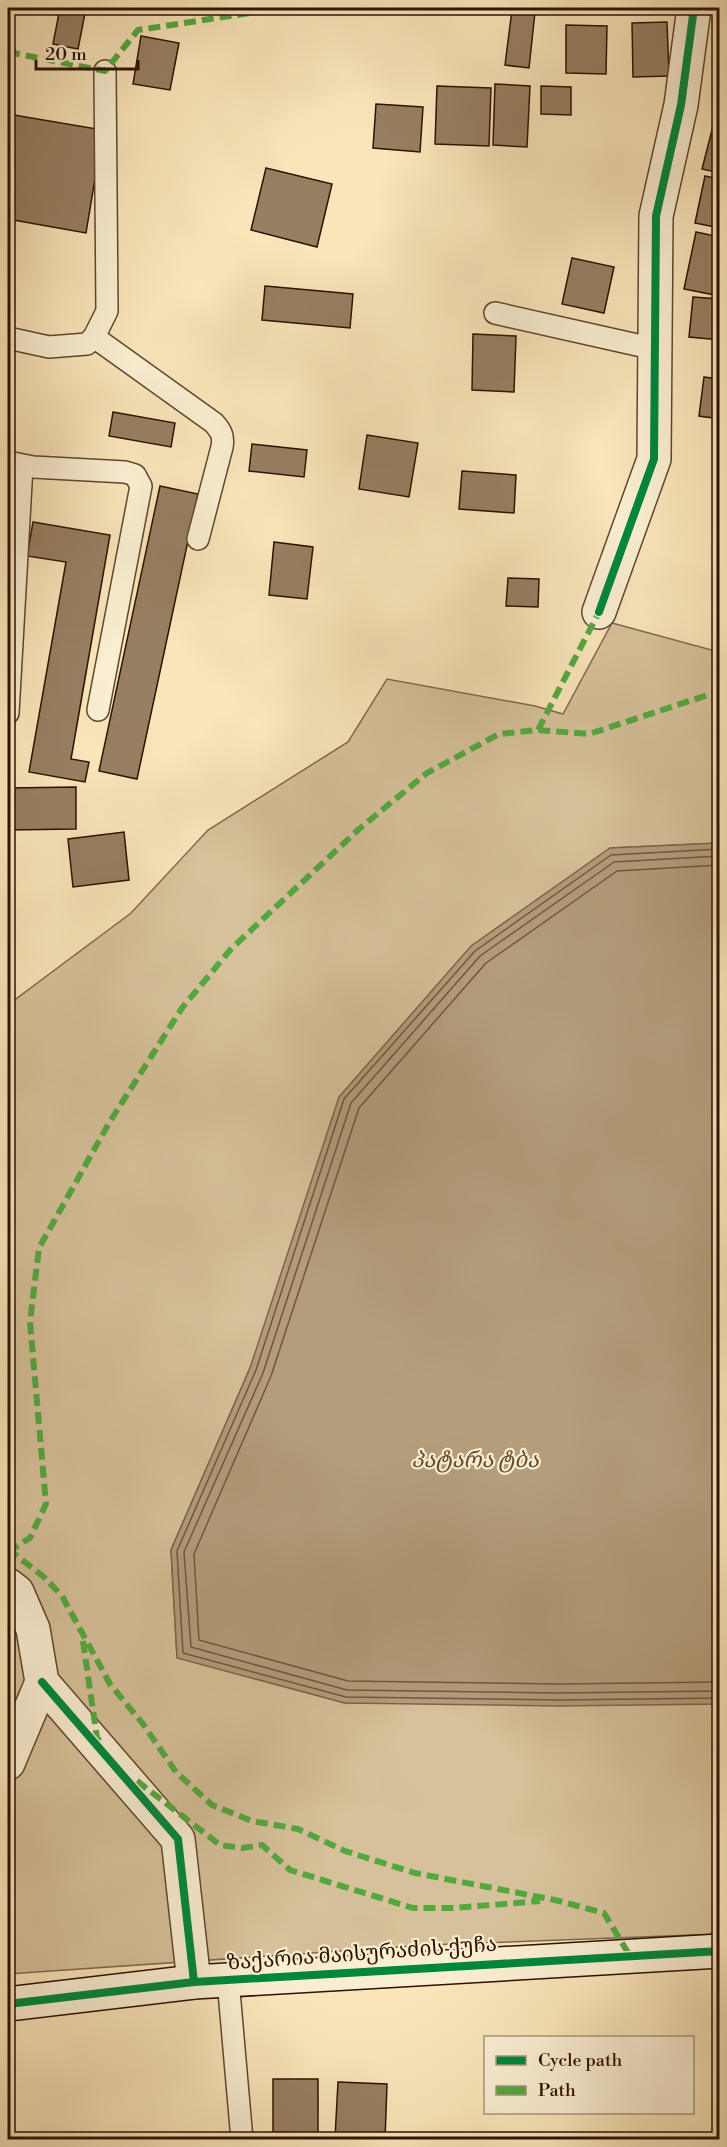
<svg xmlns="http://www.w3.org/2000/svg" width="727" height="2147" font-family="'Libre Bodoni','Noto Serif Georgian',serif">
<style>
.green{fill:#d6c19a;stroke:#82694d;stroke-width:1.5}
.water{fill:#b39d7b;stroke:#7e654a;stroke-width:1.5}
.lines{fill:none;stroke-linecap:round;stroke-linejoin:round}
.shore{stroke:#70573e;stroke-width:1.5}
.building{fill:#977f61;stroke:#2e1100;stroke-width:1.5}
.lane-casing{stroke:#60462e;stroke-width:24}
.street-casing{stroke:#60462e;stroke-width:36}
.secondary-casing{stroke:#2e1100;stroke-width:36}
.lane{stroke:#faeed2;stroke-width:21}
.street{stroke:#faeed2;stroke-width:33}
.secondary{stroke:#faeed2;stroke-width:33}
.quiet{stroke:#54a840;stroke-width:6;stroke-dasharray:12 6;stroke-linecap:butt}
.cycleway-casing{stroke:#faeed2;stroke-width:11}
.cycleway{stroke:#00873e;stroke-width:8}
.labels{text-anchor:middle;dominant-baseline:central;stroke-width:4.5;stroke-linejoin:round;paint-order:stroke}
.street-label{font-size:21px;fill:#2e1100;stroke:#faeed2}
.water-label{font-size:22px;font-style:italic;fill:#634931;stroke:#faeed2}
</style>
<rect width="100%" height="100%" fill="#f8e5ba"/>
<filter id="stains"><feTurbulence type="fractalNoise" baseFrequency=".00333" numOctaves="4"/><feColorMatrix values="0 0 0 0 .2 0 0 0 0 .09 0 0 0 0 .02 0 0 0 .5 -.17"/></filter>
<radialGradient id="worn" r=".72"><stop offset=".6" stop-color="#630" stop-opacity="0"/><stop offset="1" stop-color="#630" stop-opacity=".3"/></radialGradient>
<polygon class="green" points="612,623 719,652 719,843 610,848 250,1368 171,1550 177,1657 345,1703 719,1703 719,1934 428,1945 8,1974 8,1005 131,913 208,830 348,742 387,679 535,706 563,714"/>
<polygon class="water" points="719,843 719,1704 558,1706 345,1703 177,1658 171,1550 250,1368 339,1097 471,946 610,848"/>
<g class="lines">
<g class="shore">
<polyline points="720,849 611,855 475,951 344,1099 256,1370 177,1551 183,1653 346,1697 558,1700 720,1698"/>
<polyline points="720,856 614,862 480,956 351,1103 263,1373 184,1552 191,1647 347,1690 558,1693 720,1691"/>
<polyline points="720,865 617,871 486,963 359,1108 271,1376 194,1554 199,1640 348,1681 558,1684 720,1682"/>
</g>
</g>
<g class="building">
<polygon points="60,8 86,8 78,49 53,44"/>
<polygon points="512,10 535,12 529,68 505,65"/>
<polygon points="667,22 669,76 633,77 632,23"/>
<polygon points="566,25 607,26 606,74 566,73"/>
<polygon points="141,36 179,43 170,90 133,84"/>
<polygon points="495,84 530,86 527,147 493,145"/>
<polygon points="437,86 491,88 489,146 435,144"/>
<polygon points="541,86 571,87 571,115 541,114"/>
<polygon points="720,99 720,173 702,169"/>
<polygon points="376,104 423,107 420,152 373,148"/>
<polygon points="8,114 103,130 86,233 8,219"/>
<polygon points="266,168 332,184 317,247 251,230"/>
<polygon points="705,176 720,179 720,228 695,223"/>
<polygon points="696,232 720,237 720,296 684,289"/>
<polygon points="572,258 614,267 604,313 562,304"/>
<polygon points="265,286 353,294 350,328 262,320"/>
<polygon points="693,297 720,299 720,340 689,337"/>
<polygon points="473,334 516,336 514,392 472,390"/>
<polygon points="704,377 720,379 720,419 699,416"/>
<polygon points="113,412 175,423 171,447 109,436"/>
<polygon points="367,435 418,443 409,497 359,489"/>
<polygon points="252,444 307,450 304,477 249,471"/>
<polygon points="462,471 516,475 514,513 459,509"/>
<polygon points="160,486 198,494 137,779 99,771"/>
<polygon points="33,522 110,535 71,759 89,762 85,782 29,772 66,562 27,556"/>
<polygon points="274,542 313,547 307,599 269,595"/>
<polygon points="508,578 539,579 538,607 506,606"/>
<polygon points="76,787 76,829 8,830 8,788"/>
<polygon points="124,832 129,880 73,887 68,839"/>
<polygon points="273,2079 318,2079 318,2133 273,2132"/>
<polygon points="338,2082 387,2084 385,2140 335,2138"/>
</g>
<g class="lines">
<g class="lane-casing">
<g id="lane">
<polyline points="495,313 655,349"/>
<path d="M94,337L214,423C221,431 224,436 222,447L198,539"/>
<polyline points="8,338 49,347 87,344 94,337 107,311 105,71"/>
<polyline points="8,462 33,467 125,472 135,475 141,486 98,710"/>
<polyline points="8,713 22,466"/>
<polyline points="228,1980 242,2140"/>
</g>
</g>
<g class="street-casing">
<g id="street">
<polyline points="599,612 654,459 656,216 681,105 694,8"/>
<polyline points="8,1585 17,1592 33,1629 42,1682 8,1763"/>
<polyline points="42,1682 178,1839 194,1982"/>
</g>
</g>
<g class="secondary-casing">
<polyline id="secondary" points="8,2004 194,1982 720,1951"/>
</g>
<use href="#lane" class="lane"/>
<use href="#street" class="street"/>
<use href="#secondary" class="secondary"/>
<g class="quiet">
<polyline points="8,52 105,71 138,30 283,8"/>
<polyline points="538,730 599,612"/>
<polyline points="8,1549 44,1577 62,1596 110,1684 143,1724 176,1772 212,1805 252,1821 298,1829 345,1851 415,1873 555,1900 604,1913 630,1956"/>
<polyline points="8,1552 30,1538 46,1504 30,1322 39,1248 109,1123 182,1008 231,949 359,829 427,773 499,734 538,730 589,734 720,691"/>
<polyline points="83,1641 97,1738 102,1743"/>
<polyline points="137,1781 220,1845 242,1848 262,1845 290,1870 413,1908 454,1908 540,1901"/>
</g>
<g class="cycleway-casing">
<g id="cycleway">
<polyline points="599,612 654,459 656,216 681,105 694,8"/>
<polyline points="42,1682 178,1839 194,1982"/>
<polyline points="8,2004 194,1982 720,1951"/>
</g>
</g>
<use href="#cycleway" class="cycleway"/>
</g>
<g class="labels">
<g class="street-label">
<text transform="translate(362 1954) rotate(-4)">ზაქარია მაისურაძის ქუჩა</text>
</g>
<g class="water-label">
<text x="475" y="1460">პატარა ტბა</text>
</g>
</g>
<rect width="727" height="2147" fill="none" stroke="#f8e5ba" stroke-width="30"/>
<rect x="9" y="9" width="709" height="2129" fill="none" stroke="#2e1100" stroke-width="3"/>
<rect x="15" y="15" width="697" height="2117" fill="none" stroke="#2e1100" stroke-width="1.5"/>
<rect x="484" y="2036" width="210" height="78" fill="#faeed2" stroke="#a8967e" stroke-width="1.5"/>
<rect x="496" y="2056" width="30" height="9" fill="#00873e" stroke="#a8967e" stroke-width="1.5"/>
<text x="538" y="2066" font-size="18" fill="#2e1100">Cycle path</text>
<rect x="496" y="2086" width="30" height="9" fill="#54a840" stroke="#a8967e" stroke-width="1.5"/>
<text x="538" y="2096" font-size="18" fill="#2e1100">Path</text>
<path d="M36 60v9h102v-9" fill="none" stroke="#2e1100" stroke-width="3"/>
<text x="45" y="60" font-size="18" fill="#2e1100" stroke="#faeed2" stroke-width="4.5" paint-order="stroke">20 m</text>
<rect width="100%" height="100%" filter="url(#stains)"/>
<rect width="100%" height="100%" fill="url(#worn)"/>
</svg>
